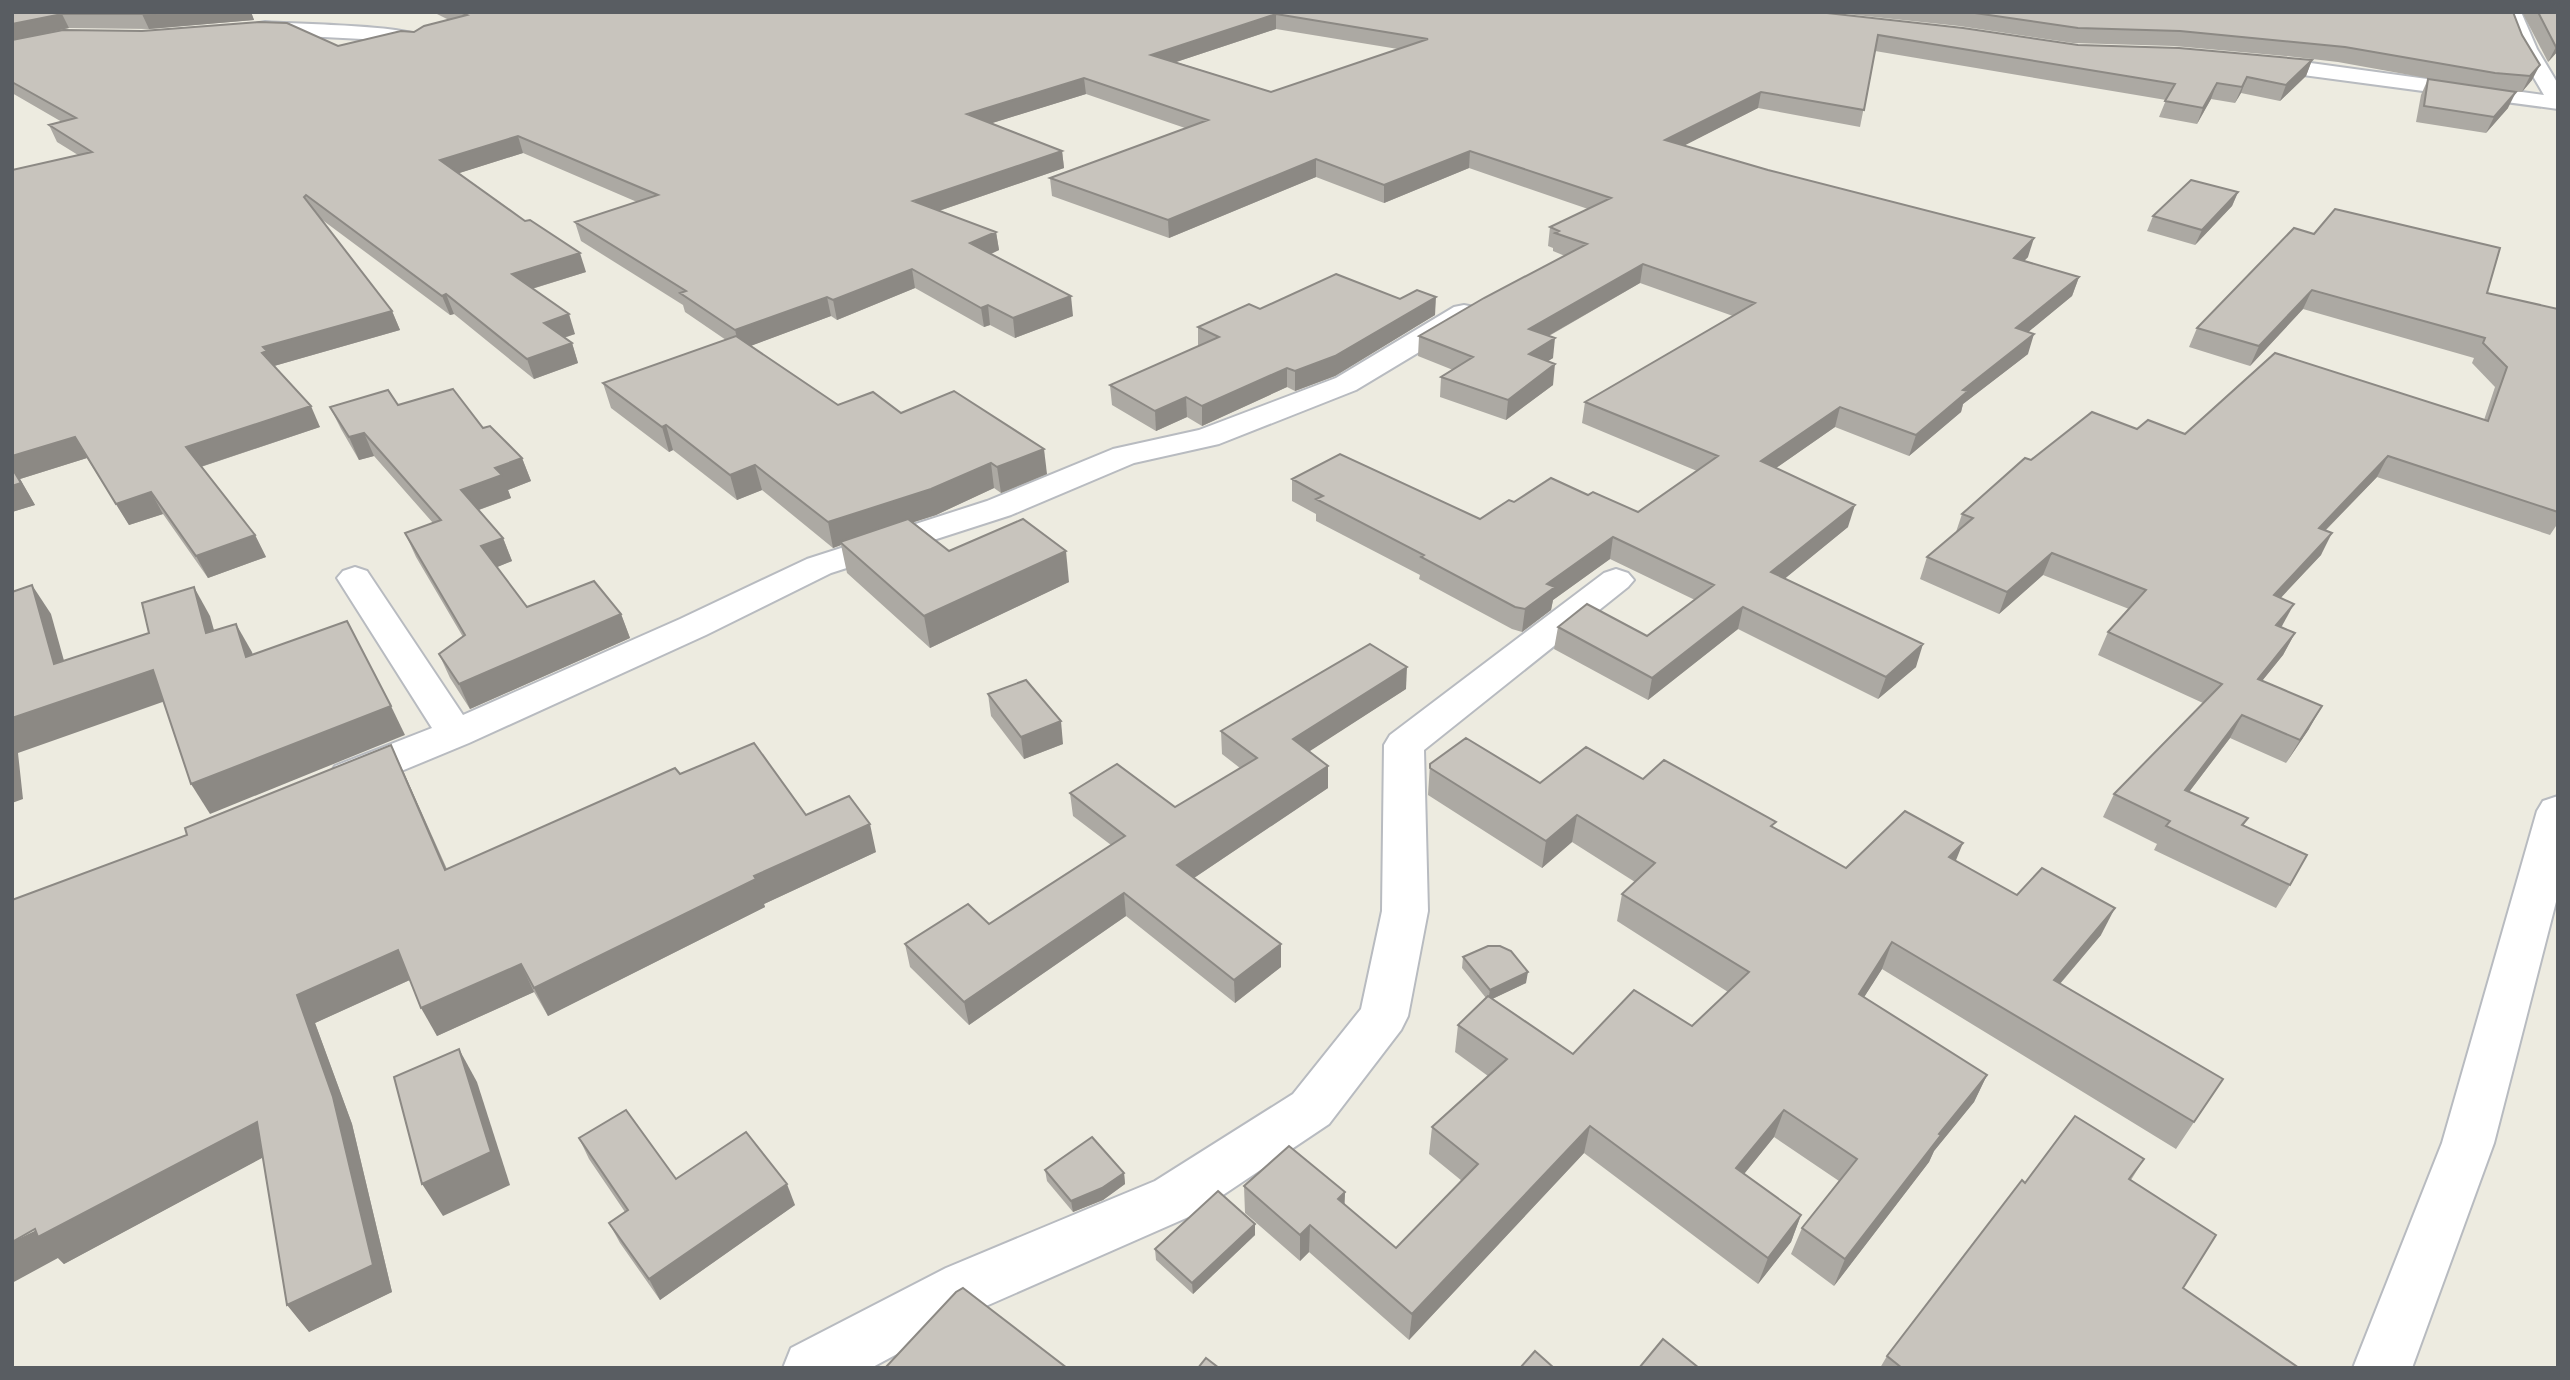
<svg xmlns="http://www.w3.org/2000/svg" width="2570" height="1380" font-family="Cabin,sans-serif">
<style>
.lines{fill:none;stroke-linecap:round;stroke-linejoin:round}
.street-casing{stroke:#b8bbc0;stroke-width:4}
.street{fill:#fff;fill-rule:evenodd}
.wall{fill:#aca9a3;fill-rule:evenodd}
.shaded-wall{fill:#8c8984}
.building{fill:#c8c4bd;stroke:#8c8984;stroke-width:2;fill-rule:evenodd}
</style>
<rect width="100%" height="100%" fill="#edebe0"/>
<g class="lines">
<g class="street-casing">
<g id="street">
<polygon points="2503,12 2521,12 2537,49 2558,84 2558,109 2258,69 2248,63 2258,57 2296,61 2544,95 2517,49"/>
<path d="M265,22C290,24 416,25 427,39L418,45L382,40L265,34L251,36L242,30L244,26Z"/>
<polygon points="1464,305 1474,307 1478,313 1474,319 1356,390 1219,444 1134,463 1011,515 831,573 706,635 469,743 365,786 350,790 335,786 329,776 335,766 432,728 337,578 343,571 355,567 367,571 463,715 680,619 807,559 987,501 1113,449 1199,430 1336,378 1454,307"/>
<polygon points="1616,569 1628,573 1634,580 1628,587 1424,750 1428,911 1408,1016 1401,1030 1329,1124 1193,1215 986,1306 871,1368 783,1368 791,1348 946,1268 1155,1181 1293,1094 1361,1009 1382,911 1384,745 1390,735 1604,573"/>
<polygon points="2558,796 2558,894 2494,1143 2412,1368 2353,1368 2442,1143 2537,811 2543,801"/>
</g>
</g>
<use href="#street" class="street"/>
</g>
<g class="wall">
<path d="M12,12H251L254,20L149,29L69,28L34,36L338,46L414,32L449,20L433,12H1817L2078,45L2312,60L2306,76L2280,101L2241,93L2235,103L2211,99L2197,124L2159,117L2166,100L1875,51L1860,127L1758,108L1684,145L2028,257L2024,261L2079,277L2072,296L2028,332V354L1963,404L1961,412L1909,456L1835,427L1776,468L1848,527L1785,578L1916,667L1878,699L1738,629L1648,700L1554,649L1558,627L1647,636L1695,600L1610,559L1553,600L1551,610L1522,632L1512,629L1419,579L1420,575L1316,521V514L1292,501V479L1480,519L1514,502L1588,495L1638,512L1697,471L1582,423L1585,402L1733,316L1640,283L1549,336L1553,358L1548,361L1553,385L1506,420L1440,397L1441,377L1453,370L1418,356L1419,336L1565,256L1553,251V248L1548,246L1550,227L1588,209L1469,168L1384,203L1316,177L1169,238L1052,196L1050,178L1185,128L1086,94L992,123L1062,151L1064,168L939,211L996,232L999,250L991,254L1073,316L1015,338L990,325L984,327L915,288L837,320L831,316L750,346L838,405L901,413L1047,474L1001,493L994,488L936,515L913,522L949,551L1069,582L930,648L847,573L841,545L833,548L762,490L737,500L673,450L669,452L611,408L603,383L726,340L685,312L683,305L581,241L575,222L637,202L523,153L459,173L586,272L532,289L575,334L564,338L572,343L578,363L534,379L454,314L450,315L321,219L392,311L400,330L274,366L320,427L201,467L255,535L266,557L208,578L163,514L129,525L87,458L20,479L35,505L12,512V170L78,155L57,142L49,125L62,122L12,93ZM1276,29L1398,49L1271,92L1176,62Z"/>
<polygon points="1828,12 2513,12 2532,80 2522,92 2504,91 2508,108 2486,133 2416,122 2421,95 2428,79 2443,81 2338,62 2285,56 2174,46 2073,43 1959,26"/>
<polygon points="2522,12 2558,12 2558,51 2548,62"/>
<polygon points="2238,192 2232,206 2195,245 2147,231 2153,216"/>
<polygon points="2294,228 2487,293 2558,309 2558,523 2550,535 2377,477 2326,530 2321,555 2280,598 2281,627 2295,633 2283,655 2262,681 2309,729 2286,763 2230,738 2189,792 2248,818 2243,826 2290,885 2276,908 2154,850 2157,844 2103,817 2114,794 2203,703 2098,655 2108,632 2129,609 2043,575 1999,614 1920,579 1927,557 1956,532 1962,514 2031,460 2137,429 2185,434 2484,420 2495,387 2472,363 2474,358 2303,309 2250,366 2189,347 2197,328"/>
<polygon points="1260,309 1435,315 1335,376 1295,391 1287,387 1202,426 1187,417 1156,431 1112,405 1110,385 1198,346 1198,327"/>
<polygon points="398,405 483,428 522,458 531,481 508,490 511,498 479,510 503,538 512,561 497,567 527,607 621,614 630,638 470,709 450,678 439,654 463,637 416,557 405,533 433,523 374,456 359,460 341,429 330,407"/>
<polygon points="1406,689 1309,751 1328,766 1328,788 1194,878 1281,967 1235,1003 1126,916 969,1025 910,967 905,944 989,924 1111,845 1073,816 1070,793 1175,807 1240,768 1222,754 1221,731"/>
<polygon points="988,694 1063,744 1024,759 991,716"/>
<polygon points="1430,764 1540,783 1643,779 1774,828 1846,868 1955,861 2017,895 2101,935 2060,984 2223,1079 2176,1149 1882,969 1864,997 1987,1075 1974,1102 1934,1151 1929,1162 1834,1286 1791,1254 1802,1228 1839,1181 1774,1137 1744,1174 1801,1215 1791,1242 1758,1284 1584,1153 1409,1340 1309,1252 1300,1261 1245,1213 1244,1186 1345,1192 1344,1205 1396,1248 1462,1181 1429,1154 1432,1127 1488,1076 1455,1052 1458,1025 1486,998 1462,968 1463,957 1526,983 1492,999 1573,1054 1692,1026 1728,992 1617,921 1622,894 1635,882 1572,842 1542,868 1428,795"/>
<polygon points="404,773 447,869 680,774 806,815 876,852 764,904 765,907 548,1016 534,992 437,1036 410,980 315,1023 352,1124 392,1292 309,1332 263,1157 64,1264 58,1258"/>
<polygon points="579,1138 676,1179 795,1205 660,1300 620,1243 609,1223 625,1212 589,1159"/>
<polygon points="2144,1159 2131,1180 2183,1288 2299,1368 1880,1368 1887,1356 2025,1183"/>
<polygon points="1045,1170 1124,1173 1125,1184 1103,1200 1073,1212 1047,1181"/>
<polygon points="1255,1224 1255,1235 1193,1294 1156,1260 1155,1249"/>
</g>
<g class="shaded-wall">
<polygon points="169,12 251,12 254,20 149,29 142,14"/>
<polygon points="62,14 69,28 12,40 12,24"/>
<polygon points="1276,14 1276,29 1152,70 1151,55"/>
<polygon points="2558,45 2558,51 2548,62 2556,47"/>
<polygon points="2312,60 2306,76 2280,101 2286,85"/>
<polygon points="2540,65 2532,80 2522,92 2530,76"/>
<polygon points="2247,77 2241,93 2235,103 2242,87"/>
<polygon points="1084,78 1086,94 970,130 967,114"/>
<polygon points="2217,83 2211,99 2197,124 2203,108"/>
<polygon points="1761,92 1758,108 1662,157 1665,140"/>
<polygon points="2516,92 2508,108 2486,133 2494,117"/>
<polygon points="518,136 523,153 447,177 440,160"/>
<polygon points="1062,151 1064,168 915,219 913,201"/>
<polygon points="1470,151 1469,168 1384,203 1384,185"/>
<polygon points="1316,159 1316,177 1169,238 1168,220"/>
<polygon points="2238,192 2232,206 2195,245 2202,230"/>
<polygon points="996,232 999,250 973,262 970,243"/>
<polygon points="2034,238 2028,257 2008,277 2014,258"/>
<polygon points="580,253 586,272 518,293 512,274"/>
<polygon points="1643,264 1640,283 1527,348 1529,329"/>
<polygon points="912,269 915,288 837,320 833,300"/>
<polygon points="2079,277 2072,296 2009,348 2016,328"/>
<polygon points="2312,290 2303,309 2250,366 2259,346"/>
<polygon points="446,294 454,314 450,315 442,296"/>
<polygon points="1071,296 1073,316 1015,338 1013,318"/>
<polygon points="827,297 831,316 740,350 735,330"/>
<polygon points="1436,297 1435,315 1335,376 1295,391 1295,371"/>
<polygon points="988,305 990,325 984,327 981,308"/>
<polygon points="392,311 400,330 274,366 262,353 263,347"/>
<polygon points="569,314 575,334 550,342 544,323"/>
<polygon points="2034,334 2028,354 1963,404 1961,412 1909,456 1916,435 1963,390"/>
<polygon points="1555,338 1553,358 1527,374 1529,354"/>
<polygon points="572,343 578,363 534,379 527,359"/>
<polygon points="1555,364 1553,385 1506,420 1508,400"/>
<polygon points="1287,368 1287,387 1202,426 1202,406"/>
<polygon points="1186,397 1187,417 1156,431 1155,411"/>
<polygon points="311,406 320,427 197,468 186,447"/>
<polygon points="1840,407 1835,427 1756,482 1761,461"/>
<polygon points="666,425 673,450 669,452 662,427"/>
<polygon points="364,433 374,456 359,460 349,437"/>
<polygon points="75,437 87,458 20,479 35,505 12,512 12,456"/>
<polygon points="1044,449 1047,474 1001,493 997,467"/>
<polygon points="2388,456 2377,477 2307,549 2319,528"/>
<polygon points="522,458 531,481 508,490 511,498 470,513 461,490 495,468"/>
<polygon points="991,463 994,488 936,515 843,545 840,542 841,545 833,548 828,522"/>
<polygon points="755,465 762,490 737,500 730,475"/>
<polygon points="151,492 163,514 129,525 116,504"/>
<polygon points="1855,505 1848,527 1766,594 1771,572"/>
<polygon points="2332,533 2321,555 2262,618 2274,595"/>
<polygon points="255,535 266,557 208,578 196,556"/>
<polygon points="1613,537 1610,559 1553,600 1551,610 1522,632 1525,609 1547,584"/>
<polygon points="503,538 512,561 490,570 481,546"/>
<polygon points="1066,551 1069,582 930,648 924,616"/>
<polygon points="2052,553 2043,575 1999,614 2007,592"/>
<polygon points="32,585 51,614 73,693 54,664"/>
<polygon points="194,587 210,616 223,662 206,633"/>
<polygon points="2294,604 2282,626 2265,647 2276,625"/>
<polygon points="1743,607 1738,629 1648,700 1652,678"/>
<polygon points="621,614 630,638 470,709 459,684"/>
<polygon points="236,624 252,652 262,686 246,657"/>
<polygon points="2295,633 2283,655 2245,702 2258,679"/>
<polygon points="1923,644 1916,667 1878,699 1886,677"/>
<polygon points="1407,667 1406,689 1293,762 1293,739"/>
<polygon points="153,670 171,699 18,753 23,799 12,803 12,718"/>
<polygon points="391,706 405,735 210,814 191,784"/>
<polygon points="2322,706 2309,729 2286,763 2300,740"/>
<polygon points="2242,715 2230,738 2173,813 2185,790"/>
<polygon points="1061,721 1063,744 1024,759 1021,737"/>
<polygon points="391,745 404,773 459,898 445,870"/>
<polygon points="1328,766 1328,788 1179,888 1177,865"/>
<polygon points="1577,815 1572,842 1542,868 1546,841"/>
<polygon points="870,824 876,852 764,904 765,907 548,1016 534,988 754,876"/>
<polygon points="1963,843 1952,870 1949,857"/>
<polygon points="1124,893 1126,916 969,1025 964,1002"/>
<polygon points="2115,908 2101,935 2040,1007 2054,980"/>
<polygon points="1892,942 1882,969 1849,1021 1859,994"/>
<polygon points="1281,944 1281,967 1235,1003 1234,980"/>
<polygon points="398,950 414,978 315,1023 352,1124 392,1292 309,1332 287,1305 297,995"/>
<polygon points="521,964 534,992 437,1036 421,1008"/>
<polygon points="1528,972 1526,983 1488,1001 1490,990"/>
<polygon points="459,1049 477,1082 510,1185 443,1216 422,1184"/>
<polygon points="1987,1075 1974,1102 1934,1151 1929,1162 1834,1286 1845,1259 1939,1134"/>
<polygon points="1784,1110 1774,1137 1727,1195 1736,1168"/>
<polygon points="257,1122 277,1150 64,1264 58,1258 12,1283 12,1242"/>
<polygon points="1590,1126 1584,1153 1409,1340 1412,1314"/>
<polygon points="1124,1173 1125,1184 1103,1200 1073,1212 1071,1201"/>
<polygon points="787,1184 795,1205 660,1300 649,1279"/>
<polygon points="1345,1192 1344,1218 1338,1199"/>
<polygon points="1801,1215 1791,1242 1758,1284 1768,1258"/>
<polygon points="1255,1224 1255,1235 1193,1294 1192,1283"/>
<polygon points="1310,1225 1309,1252 1300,1261 1300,1235"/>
</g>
<g class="building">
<polygon points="12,12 169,12 142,14 62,14 12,24"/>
<path d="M460,12H1818L1963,28L2078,45L2179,48L2312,60L2286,85L2247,77L2242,87L2217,83L2203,108L2165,101L2175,84L1878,35L1864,110L1761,92L1665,140L1768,170L2034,238L2014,258L2079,277L2016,328L2034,334L1963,390L1968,391L1916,435L1840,407L1761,461L1855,505L1771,572L1923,644L1886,677L1743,607L1652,678L1558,627L1587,604L1647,636L1714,585L1613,537L1547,584L1555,587L1525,609L1515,607L1421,557L1424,555L1316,499L1323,496L1292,479L1340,454L1480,519L1509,500L1514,502L1551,478L1588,495L1593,492L1638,512L1718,456L1585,402L1755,303L1643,264L1529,329L1555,338L1529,354L1555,364L1508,400L1441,377L1473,357L1419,336L1484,298L1587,244L1555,233L1559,231L1550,227L1611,198L1470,151L1384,185L1316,159L1168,220L1050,178L1208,120L1084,78L967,114L1062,151L913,201L996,232L970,243L1071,296L1013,318L988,305L981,308L912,269L833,300L827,297L735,330L680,293L686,291L575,222L658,195L518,136L440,160L525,221L530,220L580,253L512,274L569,314L544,323L572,343L527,359L446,294L442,296L306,195L304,197L392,311L263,347L267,351L262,353L311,406L186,447L255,535L196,556L151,492L116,504L75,437L12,456V170L92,152L49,125L76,118L12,82V40L63,30L142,31L259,22L287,23L338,46L401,31L414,32L424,26L467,15ZM1276,14L1428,39L1271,92L1151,55Z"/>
<polygon points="1968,12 2513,12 2522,35 2540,65 2530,76 2495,73 2345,47 2180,31 2078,28"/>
<polygon points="2538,12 2558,12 2558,45 2556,47"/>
<polygon points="2428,79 2516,92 2494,117 2424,106"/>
<polygon points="2191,180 2238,192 2202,230 2153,216"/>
<polygon points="2335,209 2500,248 2487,293 2558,309 2558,512 2388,456 2319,528 2332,533 2274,595 2294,604 2276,625 2295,633 2258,679 2322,706 2300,740 2242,715 2185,790 2248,818 2242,825 2307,855 2290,885 2166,826 2170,821 2114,794 2222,684 2108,632 2146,590 2052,553 2007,592 1927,557 1973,518 1962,514 2025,458 2031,460 2092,412 2137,429 2148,420 2185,434 2275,353 2488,421 2507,367 2483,343 2485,338 2312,290 2259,346 2197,328 2294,228 2314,234"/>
<polygon points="1336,274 1400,299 1417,290 1436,297 1335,356 1295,371 1287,368 1202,406 1186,397 1155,411 1110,385 1219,337 1198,327 1249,304 1260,309"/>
<polygon points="736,336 838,405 873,392 901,413 954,391 1044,449 997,467 991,463 931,489 828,522 755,465 730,475 666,425 662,427 603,383"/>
<polygon points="453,389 483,428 490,426 522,458 495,468 502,475 461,490 503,538 481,546 527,607 594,581 621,614 459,684 439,654 465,635 405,533 441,520 364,433 349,437 330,407 388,390 398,405"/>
<polygon points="12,468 21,483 12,486"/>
<polygon points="908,519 949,551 1023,519 1066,551 924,616 840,542"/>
<polygon points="32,585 54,664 149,633 142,603 194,587 206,633 236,624 246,657 347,621 391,706 191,784 153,670 12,718 12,592"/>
<polygon points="1370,644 1407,667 1293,739 1328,766 1177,865 1281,944 1234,980 1124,893 964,1002 905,944 968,904 989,924 1125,836 1070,793 1117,764 1175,807 1257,758 1221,731"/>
<polygon points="1026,680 1061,721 1021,737 988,694"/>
<polygon points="1466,738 1540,783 1586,747 1643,779 1664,760 1776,822 1771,826 1846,868 1905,811 1963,843 1949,857 2017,895 2042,868 2115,908 2054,980 2223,1079 2194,1122 1892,942 1859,994 1987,1075 1939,1134 1941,1135 1845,1259 1802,1228 1857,1159 1784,1110 1736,1168 1801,1215 1768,1258 1590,1126 1412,1314 1310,1225 1300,1235 1244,1186 1289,1146 1345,1192 1338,1199 1396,1248 1478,1164 1432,1127 1507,1059 1458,1025 1488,996 1573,1054 1634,990 1692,1026 1749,972 1622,894 1655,863 1577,815 1546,841 1430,768 1430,764"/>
<polygon points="754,743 806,815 849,796 870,824 754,876 756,879 534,988 521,964 421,1008 398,950 297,995 333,1097 373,1265 287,1305 257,1122 38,1237 35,1229 12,1242 12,900 187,835 185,828 391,745 445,870 675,768 680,774"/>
<polygon points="1488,946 1500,946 1511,951 1528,972 1490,990 1463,957"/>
<polygon points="459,1049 491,1152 422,1184 394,1077"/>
<polygon points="626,1110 676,1179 746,1132 787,1184 649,1279 609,1223 628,1210 579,1138"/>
<polygon points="2075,1116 2144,1159 2129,1179 2216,1235 2183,1288 2299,1368 1902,1368 1887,1356 2022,1180 2025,1183"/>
<polygon points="1092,1137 1124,1173 1102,1188 1071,1201 1045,1170"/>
<polygon points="1218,1191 1255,1224 1192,1283 1155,1249"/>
<polygon points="963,1288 1067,1368 885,1368 956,1292"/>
<polygon points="1663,1339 1699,1368 1639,1368"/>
<polygon points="1535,1351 1554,1368 1520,1368"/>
<polygon points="1206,1358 1219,1368 1198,1368"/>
</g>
<rect width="2570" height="1380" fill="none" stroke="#595d62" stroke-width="28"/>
</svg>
